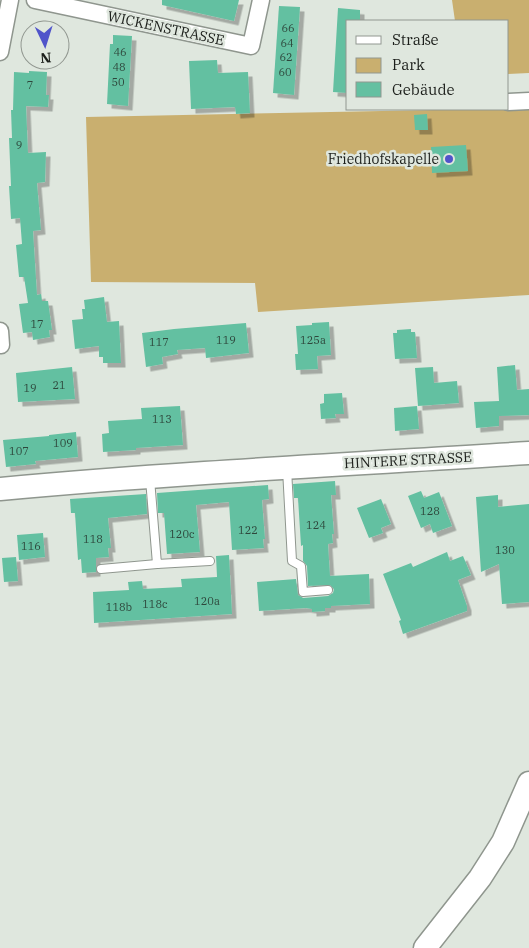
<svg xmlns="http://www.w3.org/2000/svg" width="529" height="948" viewBox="0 0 529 948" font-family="'IBM Plex Serif',serif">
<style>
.green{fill:#c9af6f}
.building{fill:#64c0a1;filter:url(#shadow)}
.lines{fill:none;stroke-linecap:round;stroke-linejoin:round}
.lane-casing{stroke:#8f968e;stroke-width:10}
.street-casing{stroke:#8f968e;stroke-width:19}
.secondary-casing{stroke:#8f968e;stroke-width:25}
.lane{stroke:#fff;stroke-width:8}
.street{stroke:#fff;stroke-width:16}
.secondary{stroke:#fff;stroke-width:22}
.poi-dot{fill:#5054ca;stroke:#dfe7de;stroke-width:2}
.labels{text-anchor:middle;stroke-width:5;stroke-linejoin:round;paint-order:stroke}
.number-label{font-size:11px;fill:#2e473c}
.street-label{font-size:14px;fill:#1c1f1b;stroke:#dfe7de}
.poi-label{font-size:14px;fill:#1c1f1b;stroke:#dfe7de;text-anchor:end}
</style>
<defs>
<filter id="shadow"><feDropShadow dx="4.5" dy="4.5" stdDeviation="0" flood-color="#0004"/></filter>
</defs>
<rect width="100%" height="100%" fill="#dfe7de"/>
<!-- green -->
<g class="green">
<path d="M452,0h77v73l-21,1v-53h-53z"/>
<path d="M529,108v187l-271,17 -3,-29 -164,-1 -5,-165z"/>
</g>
<!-- building -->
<g class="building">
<path d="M162,0h77l-5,21 -72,-16z"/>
<path d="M279,6l21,1 -6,88 -21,-2z"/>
<path d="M338,8l22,2v11h-12v72l-15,-1z"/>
<path d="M113,35l19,1 -4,70 -21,-2 3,-60h3z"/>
<path d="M217,60l1,13 30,-1 2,41 -14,1 -1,-7 -44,2 -2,-48z"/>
<path d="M29,71l18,1 -1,23h3l-1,12 -22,-1 2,47 18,-1 -1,30 -8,1 4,47 -8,1 4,64 4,-1 1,7h6l4,29h-3l1,7 -17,3 -1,-8 -9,1 -4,-29 9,-1 -4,-26h-5l-3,-32 6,-1 -2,-26 -9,1 -2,-33h2l-2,-48h3l-1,-28h2l1,-38 15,1z"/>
<path d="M427,114l1,16h-13l-1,-15z"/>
<path d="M466,145l2,26 -36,2 -1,-26z"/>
<path d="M104,297l3,25 12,-1 2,42h-18v-6h-4v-11l-24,3 -3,-29 11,-1 -1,-10h3l-1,-9z"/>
<path d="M329,322l2,33 -14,1 1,13 -22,1 -1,-16h3l-2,-28 16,-1v-2z"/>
<path d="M246,323l3,30 -43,5 -1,-10 -28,2 1,4 -16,3 1,7 -17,3 -4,-34 32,-4z"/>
<path d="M411,329v3h4l2,26 -22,1 -2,-26h4v-3z"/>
<path d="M515,365l2,25 12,-1v26l-30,1v10l-23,2 -2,-26 25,-1 -2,-34z"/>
<path d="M72,367l3,32 -57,3 -2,-29z"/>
<path d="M433,367l1,16 23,-2 2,22 -41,3 -3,-38z"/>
<path d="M342,393l2,21h-9l1,4 -15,1 -1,-15 4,-1v-9z"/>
<path d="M180,406l3,39 -47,3v2l-33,2 -1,-18 7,-1 -1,-12 34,-2 -1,-11z"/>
<path d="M417,406l2,23 -24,2 -1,-23z"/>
<path d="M76,432l2,25 -43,4 1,3 -30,3 -3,-27 46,-4v-1z"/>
<path d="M335,481l1,14h-5l3,39h-2l1,9 -5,1 2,32 39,-2 1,30 -39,2v2h-6v3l-13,1v-3l-6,-1 -47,3 -2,-29 39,-3 2,16 5,3 25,-2 5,-3 1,-4 -4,-4 -22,1 -1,-20 -4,-5v-16l-2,1 -3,-48h-4l-1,-14z"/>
<path d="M268,485l1,14 -7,1 3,39h-2l1,9 -32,2 -3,-48 -33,3 4,47 -33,2 -3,-41h-6l-1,-20z"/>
<path d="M421,491l3,7 15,-6 13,34 -19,7 -3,-9 -9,4 -13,-32z"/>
<path d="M146,494l1,20 -39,4 3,30h-3l1,9 -13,1v14l-14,1 -1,-14 -3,1 -3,-47h-4l-1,-14z"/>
<path d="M498,495v12l31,-3v98l-27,2 -3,-40 -18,8 -5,-75z"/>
<path d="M381,499l10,25 -10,4 2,5 -14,5 -12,-30z"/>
<path d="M43,533l2,24 -26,3 -2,-25z"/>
<path d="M447,552l3,9 13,-5 8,19 -13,5 9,26v5l-64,23 -4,-13 2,-1 -18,-46 28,-11 2,4z"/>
<path d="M229,555l3,59 -138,9 -1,-31 36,-2 -1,-8 14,-1 1,8 39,-2 -1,-8 36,-2 -1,-21z"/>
<path d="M16,557l2,24 -14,1 -2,-24z"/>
</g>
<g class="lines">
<defs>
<g id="lane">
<path d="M287,469l5,92 9,5 2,26 25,-2"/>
<path d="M150,479l7,85 53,-3"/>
<path d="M101,569l56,-5"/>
</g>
<g id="street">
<path d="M35,0l216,46 10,-46"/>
<path d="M0,52l10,-52"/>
<path d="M508,102l21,-1"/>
<path d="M0,331l1,14h-1"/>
</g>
<g id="secondary">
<path d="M0,489c176,-16 353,-25 529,-36"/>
<path d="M425,948l55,-70 23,-36 26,-59"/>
</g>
</defs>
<!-- lane casing -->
<use href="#lane" class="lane-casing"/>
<!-- street casing -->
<use href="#street" class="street-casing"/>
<!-- secondary casing -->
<use href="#secondary" class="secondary-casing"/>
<!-- lane -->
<use href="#lane" class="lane"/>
<!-- street -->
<use href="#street" class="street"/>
<!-- secondary -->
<use href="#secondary" class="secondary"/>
</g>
<!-- markers -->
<circle class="poi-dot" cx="449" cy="159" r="5"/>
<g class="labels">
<!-- number labels -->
<g class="number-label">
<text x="288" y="32">66</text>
<text x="287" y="47">64</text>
<text x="120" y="56">46</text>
<text x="286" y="61">62</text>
<text x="119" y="71">48</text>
<text x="285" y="76">60</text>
<text x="118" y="86">50</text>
<text x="30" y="89">7</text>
<text x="19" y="149">9</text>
<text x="37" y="328">17</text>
<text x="226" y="344">119</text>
<text x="313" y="344">125a</text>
<text x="159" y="346">117</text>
<text x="59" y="389">21</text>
<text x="30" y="392">19</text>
<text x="162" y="423">113</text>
<text x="63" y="447">109</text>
<text x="19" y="455">107</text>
<text x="430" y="515">128</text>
<text x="316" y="529">124</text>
<text x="248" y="534">122</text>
<text x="182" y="538">120c</text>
<text x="93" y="543">118</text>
<text x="31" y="550">116</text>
<text x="505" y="554">130</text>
<text x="207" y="605">120a</text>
<text x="155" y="608">118c</text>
<text x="119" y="611">118b</text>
</g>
<!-- street labels -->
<g class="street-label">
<text transform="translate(166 28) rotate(12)" y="5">WICKENSTRASSE</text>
<text transform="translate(408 460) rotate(-3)" y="5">HINTERE STRASSE</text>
</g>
<!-- poi labels -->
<g class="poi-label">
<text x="439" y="164">Friedhofskapelle</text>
</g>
</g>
<!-- legend -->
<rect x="346" y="20" width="162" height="90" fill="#dfe7de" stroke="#919790"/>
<rect x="356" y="36" width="25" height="8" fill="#ffffff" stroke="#919790"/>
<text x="392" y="45" font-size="15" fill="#1c1f1b">Straße</text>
<rect x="356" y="58" width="25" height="15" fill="#c9af6f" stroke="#919790"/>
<text x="392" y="70" font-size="15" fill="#1c1f1b">Park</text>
<rect x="356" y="82" width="25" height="15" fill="#64c0a1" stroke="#919790"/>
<text x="392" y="95" font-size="15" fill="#1c1f1b">Gebäude</text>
<!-- north arrow -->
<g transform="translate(45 45) rotate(176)"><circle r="24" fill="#dfe7de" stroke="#919790"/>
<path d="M0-4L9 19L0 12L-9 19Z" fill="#5054ca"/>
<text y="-8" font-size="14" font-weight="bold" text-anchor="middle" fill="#1c1f1b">N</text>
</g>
</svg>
